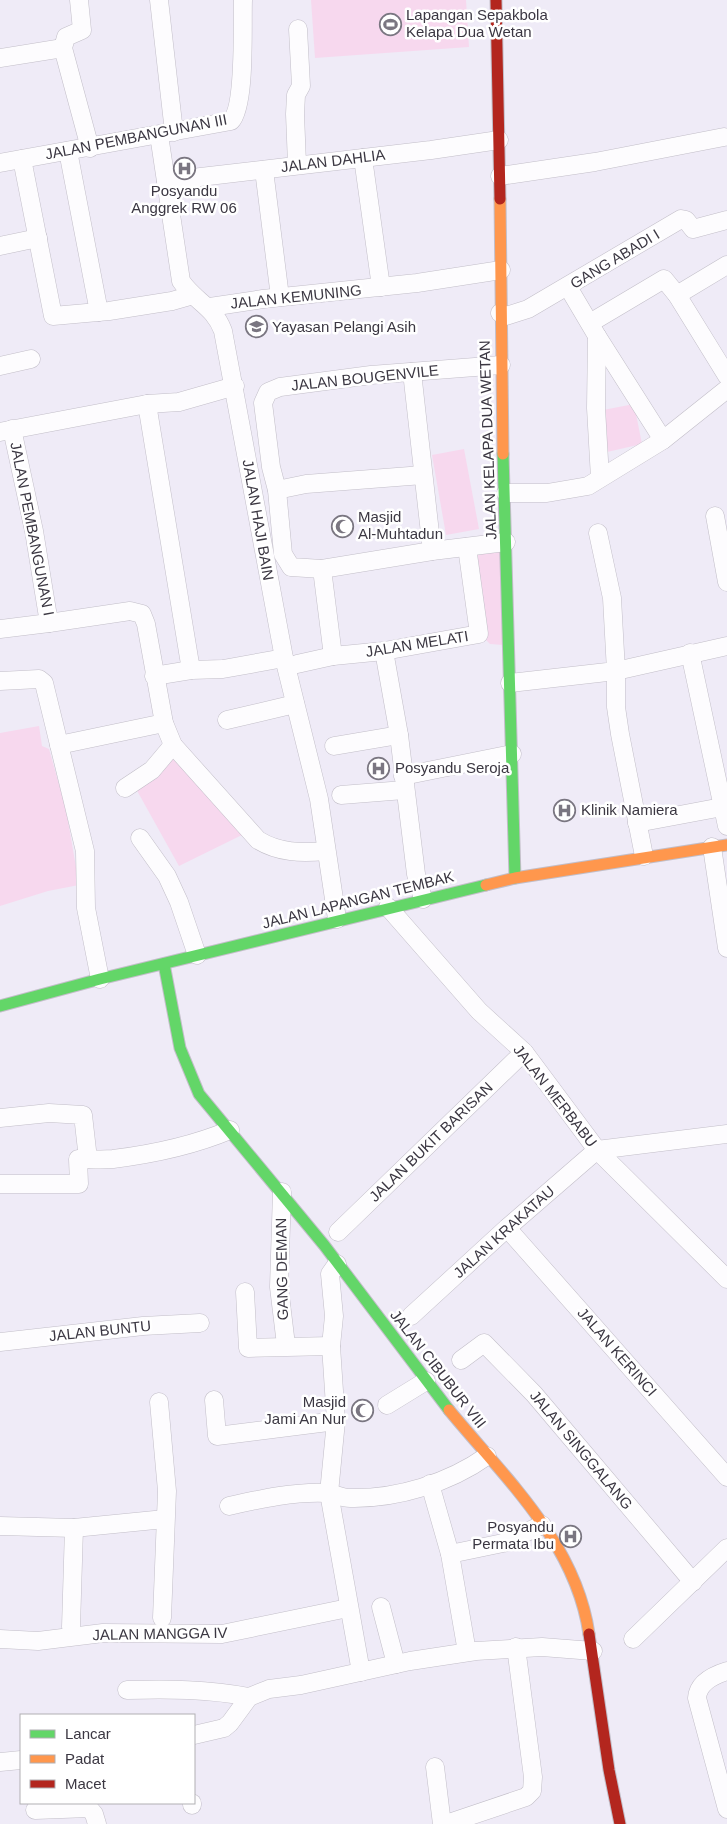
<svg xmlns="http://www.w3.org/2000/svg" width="727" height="1824" viewBox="0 0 727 1824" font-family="Helvetica,sans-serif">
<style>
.green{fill:#f7d8ee}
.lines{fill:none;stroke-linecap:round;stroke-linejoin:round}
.street-casing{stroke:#c2bec8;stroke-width:19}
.fast-casing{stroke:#c2bec8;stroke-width:13}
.slow-casing{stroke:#c2bec8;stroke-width:13}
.jam-casing{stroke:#c2bec8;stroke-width:13}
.street{stroke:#fdfcfe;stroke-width:18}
.fast{stroke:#63d668;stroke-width:11}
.slow{stroke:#ff974d;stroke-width:11}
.jam{stroke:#b3261e;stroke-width:11}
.labels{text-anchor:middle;stroke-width:5;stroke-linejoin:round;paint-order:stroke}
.poi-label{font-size:15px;fill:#3b3742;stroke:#fff;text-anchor:start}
.street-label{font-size:15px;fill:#3b3742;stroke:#fff}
</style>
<rect width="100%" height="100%" fill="#efebf7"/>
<!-- green -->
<g class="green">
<path d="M311,0h155l3,47 -154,11z"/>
<path d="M634,404l8,40 -35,8 -9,-41z"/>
<path d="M464,449l15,80 -33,6 -14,-80z"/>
<path d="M502,546l1,99 -13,-1 -8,-8 -5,-80 8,-9z"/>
<path d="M39,726l3,20 7,3 17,60 13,76 -31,6 -48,15v-173z"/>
<path d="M176,752l70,81 -67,33 -44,-79z"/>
</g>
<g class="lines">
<defs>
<g id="street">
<path d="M79,0l3,30 -16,7 -3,11 27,100"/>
<path d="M159,0l15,132"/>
<path d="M0,58l63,-10"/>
<path d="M159,135l22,146c14,21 33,25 42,50l61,327 35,141 18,120"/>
<path d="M68,151l31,161"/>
<path d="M363,158l18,129"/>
<path d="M22,159l31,157 56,-5 63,-10 21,-6"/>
<path d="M0,163l231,-42c15,-15 11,-98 12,-121"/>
<path d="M297,164l-2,-50 1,-19 5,-9 -3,-57"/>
<path d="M264,170l16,127"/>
<path d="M500,176l95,-14 129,-25"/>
<path d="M166,181l265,-31 68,-10"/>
<path d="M0,246l38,-8"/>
<path d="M568,287l29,49 -1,72 4,70"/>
<path d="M677,295l50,-30"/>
<path d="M210,307l53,-8 154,-16 84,-13"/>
<path d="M500,313l6,3 22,-7 153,-90 5,1 7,9 34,-9"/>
<path d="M590,323l74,-44 13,16 50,81"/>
<path d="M597,336l66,104"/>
<path d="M501,365l-130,10 -91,12 -12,5 -5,11 8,64 6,23 6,64 8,13 31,2 110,-18 74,-9"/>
<path d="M0,366l31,-7"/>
<path d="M412,372l20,179"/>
<path d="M147,404l44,266"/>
<path d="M12,429l22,102 15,92 81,-12 12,3 4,10 18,99 9,22 85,95c21,13 43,13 68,11"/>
<path d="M0,432l147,-28 32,-2 56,-16"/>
<path d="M277,490l29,-6 117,-9"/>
<path d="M506,493h41l41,-7 75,-46 64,-51"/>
<path d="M715,516l12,66"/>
<path d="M322,569l11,87"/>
<path d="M0,629l49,-6"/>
<path d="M384,651l15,84 17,139 7,25"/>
<path d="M690,653l37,173"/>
<path d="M297,664l36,-8 51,-5 95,-17 -12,-87"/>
<path d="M154,676l37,-6 32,-1 61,-11"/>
<path d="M0,681l39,-2 5,4 41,168 1,57 14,71"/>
<path d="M510,683l106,-12 -4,-73 -14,-65"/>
<path d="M227,720l68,-16"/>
<path d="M59,745l105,-22"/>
<path d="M334,746l65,-11"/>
<path d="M403,776l109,-22"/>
<path d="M125,788l27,-18 21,-25"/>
<path d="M341,795l63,-5"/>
<path d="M637,823l90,-17"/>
<path d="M140,838l27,38 12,26 18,53"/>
<path d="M712,847l15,101"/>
<path d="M644,856l-24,-122 -4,-27v-36l111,-25"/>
<path d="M388,907l91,104 45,41 73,98 130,129"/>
<path d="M0,1118l49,-5 34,2 5,44"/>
<path d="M0,1184h79l-1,-25c11,0 23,1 35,0 40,-5 79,-13 117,-29"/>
<path d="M282,1192l-3,95 7,58"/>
<path d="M507,1228l220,249"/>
<path d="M338,1232l186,-180"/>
<path d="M337,1264l-7,10 4,42 -3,30 5,75 -7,72 32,179"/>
<path d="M245,1292l3,56 83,-2"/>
<path d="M411,1316l96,-88 90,-78 130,-16"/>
<path d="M0,1342l143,-16 57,-3"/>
<path d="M461,1360l23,-17 50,51 159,188"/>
<path d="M214,1400l3,36 119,-15"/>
<path d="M159,1402l8,89 -5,127"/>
<path d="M387,1405l39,-24"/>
<path d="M430,1484l20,70 17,98"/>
<path d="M229,1506c31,-7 67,-15 99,-13 7,1 14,5 22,5 47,1 99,-15 137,-42"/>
<path d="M0,1526l74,2 91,-9"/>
<path d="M450,1554l53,-11 39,-18"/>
<path d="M381,1607l15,57"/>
<path d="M71,1627l3,-99"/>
<path d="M0,1639l38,2 65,-8 119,1 126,-26"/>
<path d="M633,1639l94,-91"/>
<path d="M727,1671c-13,4 -29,11 -30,27l30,111"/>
<path d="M127,1690c42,-1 81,-1 122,7"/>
<path d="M194,1735l30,-7 6,-5 19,-26 20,-8 32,-4 109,-24 66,-10 66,-4 51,4"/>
<path d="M0,1762l21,-2"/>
<path d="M435,1767l7,57"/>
<path d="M192,1803v2"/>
<path d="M35,1810l54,-2 5,6 3,10"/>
<path d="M446,1824l80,-27 6,-6 1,-14 -17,-130"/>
</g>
<g id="fast">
<path d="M503,454l12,424"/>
<path d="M164,964l16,84 19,46 125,151 125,165"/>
<path d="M0,1006l100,-27 386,-94"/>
</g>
<g id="slow">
<path d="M500,199l3,255"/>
<path d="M486,885l29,-7 212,-33"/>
<path d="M449,1410c56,68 127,133 140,224"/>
</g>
<g id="jam">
<path d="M496,0l4,199"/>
<path d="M589,1634l20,136 11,54"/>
</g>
</defs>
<!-- street casing -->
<use href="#street" class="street-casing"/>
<!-- fast casing -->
<use href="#fast" class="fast-casing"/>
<!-- slow casing -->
<use href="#slow" class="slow-casing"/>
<!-- jam casing -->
<use href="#jam" class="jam-casing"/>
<!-- street -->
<use href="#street" class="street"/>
<!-- fast -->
<use href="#fast" class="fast"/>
<!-- slow -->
<use href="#slow" class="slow"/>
<!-- jam -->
<use href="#jam" class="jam"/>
</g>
<!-- icons -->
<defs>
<symbol id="stadium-ring" viewBox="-11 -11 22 22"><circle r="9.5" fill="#fff" stroke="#7a7681" stroke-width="1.5"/><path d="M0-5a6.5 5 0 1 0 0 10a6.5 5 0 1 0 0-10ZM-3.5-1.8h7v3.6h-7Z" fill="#7a7681"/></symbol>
<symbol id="hospital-ring" viewBox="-11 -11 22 22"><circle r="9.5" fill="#fff" stroke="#7a7681" stroke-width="1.5"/><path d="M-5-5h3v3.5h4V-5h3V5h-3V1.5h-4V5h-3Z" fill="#7a7681"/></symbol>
<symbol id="school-ring" viewBox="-11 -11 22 22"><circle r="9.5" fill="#fff" stroke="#7a7681" stroke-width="1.5"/><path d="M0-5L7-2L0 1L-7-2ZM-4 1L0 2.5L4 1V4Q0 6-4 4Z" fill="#7a7681"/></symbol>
<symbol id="mosque-ring" viewBox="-11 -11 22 22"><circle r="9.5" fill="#fff" stroke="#7a7681" stroke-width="1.5"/><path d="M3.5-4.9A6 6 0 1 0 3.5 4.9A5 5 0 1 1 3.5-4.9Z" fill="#7a7681"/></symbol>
</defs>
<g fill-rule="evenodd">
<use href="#stadium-ring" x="378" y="12" width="25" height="25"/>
<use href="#hospital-ring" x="172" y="156" width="25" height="25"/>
<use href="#school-ring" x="244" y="314" width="25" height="25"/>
<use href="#mosque-ring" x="330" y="514" width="25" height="25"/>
<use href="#hospital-ring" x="366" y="756" width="25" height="25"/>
<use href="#hospital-ring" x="552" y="798" width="25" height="25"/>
<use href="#mosque-ring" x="350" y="1398" width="25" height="25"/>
<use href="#hospital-ring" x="558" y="1524" width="25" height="25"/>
</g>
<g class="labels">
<!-- poi labels -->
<g class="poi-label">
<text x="406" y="20">Lapangan Sepakbola<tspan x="406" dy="17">Kelapa Dua Wetan</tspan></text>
<text x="184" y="196" text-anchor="middle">Posyandu<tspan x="184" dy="17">Anggrek RW 06</tspan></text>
<text x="272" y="332">Yayasan Pelangi Asih</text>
<text x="358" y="522">Masjid<tspan x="358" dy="17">Al-Muhtadun</tspan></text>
<text x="395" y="773">Posyandu Seroja</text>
<text x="581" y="815">Klinik Namiera</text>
<text x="346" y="1407" text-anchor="end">Masjid<tspan x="346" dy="17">Jami An Nur</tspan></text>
<text x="554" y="1532" text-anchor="end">Posyandu<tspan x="554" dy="17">Permata Ibu</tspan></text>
</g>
<!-- street labels -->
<g class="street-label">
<text transform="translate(136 137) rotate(-11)" y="5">JALAN PEMBANGUNAN III</text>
<text transform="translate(333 161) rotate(-7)" y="5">JALAN DAHLIA</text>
<text transform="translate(615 259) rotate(-31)" y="5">GANG ABADI I</text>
<text transform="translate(296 297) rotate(-6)" y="5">JALAN KEMUNING</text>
<text transform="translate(365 378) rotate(-6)" y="5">JALAN BOUGENVILE</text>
<text transform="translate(488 440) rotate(-92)" y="5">JALAN KELAPA DUA WETAN</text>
<text transform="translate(258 520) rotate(80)" y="5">JALAN HAJI BAIN</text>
<text transform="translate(32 529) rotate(79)" y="5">JALAN PEMBANGUNAN I</text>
<text transform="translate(417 644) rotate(-9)" y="5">JALAN MELATI</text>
<text transform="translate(358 900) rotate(-14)" y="5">JALAN LAPANGAN TEMBAK</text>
<text transform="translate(555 1096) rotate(52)" y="5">JALAN MERBABU</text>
<text transform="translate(431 1142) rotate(-44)" y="5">JALAN BUKIT BARISAN</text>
<text transform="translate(504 1232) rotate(-42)" y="5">JALAN KRAKATAU</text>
<text transform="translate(282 1269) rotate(-91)" y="5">GANG DEMAN</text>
<text transform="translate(100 1331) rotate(-6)" y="5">JALAN BUNTU</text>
<text transform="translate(617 1352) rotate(49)" y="5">JALAN KERINCI</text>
<text transform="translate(438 1369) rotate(52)" y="5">JALAN CIBUBUR VIII</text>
<text transform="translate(581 1450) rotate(50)" y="5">JALAN SINGGALANG</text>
<text transform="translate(160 1634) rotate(-1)" y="5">JALAN MANGGA IV</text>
</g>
</g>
<!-- legend -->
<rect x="20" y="1714" width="175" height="90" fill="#ffffff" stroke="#b1afb3"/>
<rect x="30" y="1730" width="25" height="8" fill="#63d668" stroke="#b1afb3"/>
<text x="65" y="1739" font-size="15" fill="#3b3742">Lancar</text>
<rect x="30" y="1755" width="25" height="8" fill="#ff974d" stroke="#b1afb3"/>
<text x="65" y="1764" font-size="15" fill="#3b3742">Padat</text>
<rect x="30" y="1780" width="25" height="8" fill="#b3261e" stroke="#b1afb3"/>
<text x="65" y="1789" font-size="15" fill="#3b3742">Macet</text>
</svg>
